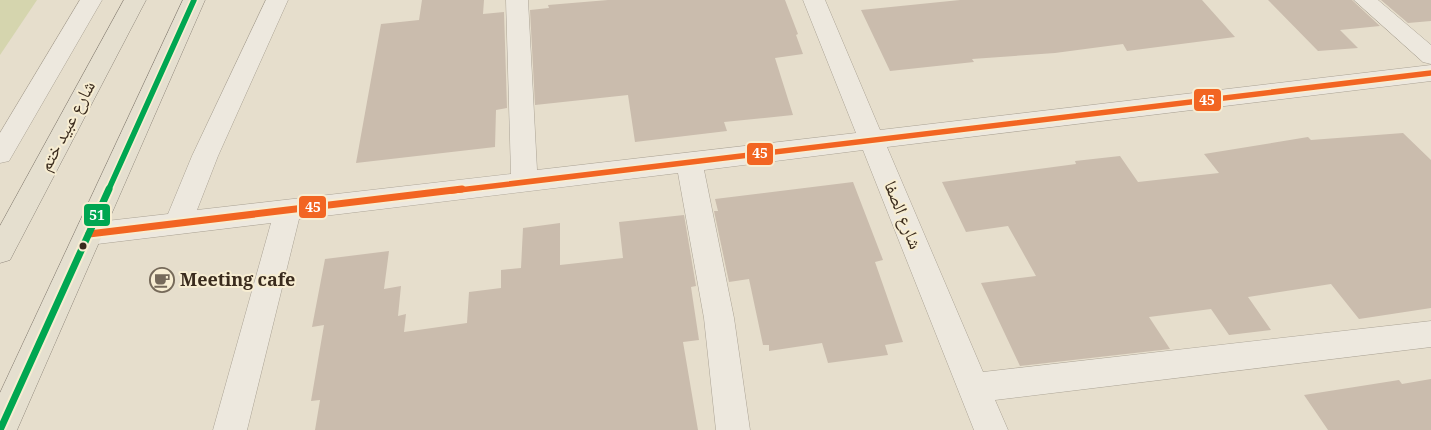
<svg xmlns="http://www.w3.org/2000/svg" width="1431" height="430" viewBox="0 0 1431 430" font-family="Georgia,'Noto Naskh Arabic',serif">
<style>
.green{fill:#d5d5ae}
.building{fill:#cabcad}
.lines{fill:none;stroke-linecap:round;stroke-linejoin:round}
.minor-casing{stroke:#aba395;stroke-width:1}
.major-casing{stroke:#90887c;stroke-width:1}
.minor{fill:#ede8de;fill-rule:evenodd}
.major{fill:#e5dfcf;fill-rule:evenodd}
.bus-1-far1-casing{stroke:#f7edd2;stroke-width:9}
.bus-1-casing{stroke:#f7edd2;stroke-width:11}
.bus-2-far1-casing{stroke:#f7edd2;stroke-width:9}
.bus-2-casing{stroke:#f7edd2;stroke-width:11}
.bus-1-far1{stroke:#f26522;stroke-width:5.5}
.bus-1{stroke:#f26522;stroke-width:7}
.bus-2-far1{stroke:#00a651;stroke-width:5.5}
.bus-2{stroke:#00a651;stroke-width:7}
.bus-dot{fill:#3a2b1d;stroke:#f7edd2;stroke-width:2}
.labels{text-anchor:middle;stroke-width:4;stroke-linejoin:round;paint-order:stroke}
.street-label{font-size:18px;fill:#3a2b1d;stroke:#f7edd2}
.poi-label{font-size:18px;font-weight:bold;fill:#3a2b1d;stroke:#f7edd2;text-anchor:start}
.line-badge{stroke:#f7edd2;stroke-width:2}
.badge-label{font-size:14px;text-anchor:middle;font-weight:bold;fill:#fff}
</style>
<rect width="100%" height="100%" fill="#e6decc"/>
<!-- green -->
<path class="green" d="M0,0h37l-37,55z"/>
<!-- building -->
<g class="building">
<path d="M422,0h62l-1,14 21,-2 3,96 -11,2 -1,37 -139,16 25,-139 38,-4z"/>
<path d="M608,0h177l13,34 -2,1 7,19 -28,4 18,57 -69,7 3,9 -92,11 -7,-47 -93,10 -5,-95 19,-2 -1,-3z"/>
<path d="M960,0h242l33,37 -108,14 -4,-7 -68,9 -83,6 2,3 -84,9 -29,-61z"/>
<path d="M1268,0h84l28,26 -40,4 18,18 -40,3z"/>
<path d="M1381,0h50v21l-23,2z"/>
<path d="M1403,133l28,27v148l-72,11 -28,-35 -83,13 23,33 -42,5 -18,-26 -62,8 21,32 -150,17 -39,-83 55,-7 -28,-50 -42,6 -24,-50 134,-18 -1,-3 45,-5 18,26 81,-9 -15,-19 104,-17 3,3z"/>
<path d="M853,182l30,78 -8,2 28,80 -18,3 3,10 -60,8 -6,-20 -53,8v-6h-6l-14,-66 -20,3 -15,-71h4l-3,-12z"/>
<path d="M684,215l12,71 -5,1 8,53 -16,2 15,88h-383l5,-30 -9,1 13,-76 -12,2 13,-68 64,-8 -5,38 17,-3 -3,30 8,-2 -2,18 63,-9 2,-31 32,-4v-18l20,-2 2,-40 37,-5v42l63,-7 -4,-36z"/>
<path d="M1431,379v51h-103l-24,-35 95,-15 3,4z"/>
</g>
<g class="lines">
<defs>
<g id="minor">
<path d="M80,0h22l-93,161 -9,2v-30z"/>
<path d="M266,0h22l-70,156 -21,54 314,-36 -5,-174h22l9,170 319,-37 -53,-133h22l55,130 551,-65v16l-544,66 96,225 448,-51v26l-436,53 13,30h-34l-111,-280 -159,20 30,148 16,112h-34l-12,-112 -26,-145 -379,46 -52,211h-34l58,-207 -182,22 -10,-3 -4,-8 4,-8 10,-3 79,-9 24,-58z"/>
<path d="M1354,0h24l53,45v19l-8,-2z"/>
</g>
<g id="major">
<path d="M124,0h22l-136,260 -10,3v-37z"/>
<path d="M183,0h22l-188,430h-17v-37z"/>
</g>
</defs>
<!-- minor casing -->
<use href="#minor" class="minor-casing"/>
<!-- major casing -->
<use href="#major" class="major-casing"/>
<!-- minor -->
<use href="#minor" class="minor"/>
<!-- major -->
<use href="#major" class="major"/>
<defs>
<path id="bus-1-far1" d="M451,191l980,-118"/>
<path id="bus-1" d="M89,234l373,-45"/>
<path id="bus-2-far1" d="M108,191l86,-191"/>
<path id="bus-2" d="M0,430l109,-241"/>
</defs>
<!-- bus-1-far1 casing -->
<use href="#bus-1-far1" class="bus-1-far1-casing"/>
<!-- bus-1 casing -->
<use href="#bus-1" class="bus-1-casing"/>
<!-- bus-2-far1 casing -->
<use href="#bus-2-far1" class="bus-2-far1-casing"/>
<!-- bus-2 casing -->
<use href="#bus-2" class="bus-2-casing"/>
<!-- bus-1-far1 -->
<use href="#bus-1-far1" class="bus-1-far1"/>
<!-- bus-1 -->
<use href="#bus-1" class="bus-1"/>
<!-- bus-2-far1 -->
<use href="#bus-2-far1" class="bus-2-far1"/>
<!-- bus-2 -->
<use href="#bus-2" class="bus-2"/>
</g>
<!-- icons -->
<defs>
<symbol id="cafe-ring" viewBox="-11 -11 22 22"><circle r="9.5" fill="#f7edd2" stroke="#766a5a" stroke-width="1.5"/><path d="M-5.5-4.5H6V0H3Q3 3.5 0 3.5H-2.5Q-5.5 3.5-5.5 0ZM3-3.2v2h1.7v-2ZM-6 4.5H4V6H-6Z" fill="#766a5a"/></symbol>
</defs>
<g fill-rule="evenodd">
<use href="#cafe-ring" x="148" y="266" width="28" height="28"/>
</g>
<!-- markers -->
<circle class="bus-dot" cx="83" cy="246" r="4.5"/>
<g class="labels">
<!-- street labels -->
<g class="street-label">
<text transform="translate(67 126) rotate(-62)" y="6">شارع عبيد ختم</text>
<text transform="translate(903 215) rotate(68)" y="6">شارع الصفا</text>
</g>
<!-- poi labels -->
<g class="poi-label">
<text x="180" y="286">Meeting cafe</text>
</g>
</g>
<g class="line-badge">
<rect x="1193" y="88" width="29" height="24" rx="5" fill="#f26522"/>
<rect x="746" y="142" width="28" height="24" rx="5" fill="#f26522"/>
<rect x="298" y="195" width="29" height="24" rx="5" fill="#f26522"/>
<rect x="83" y="203" width="28" height="24" rx="5" fill="#00a651"/>
</g>
<g class="badge-label">
<text x="1207" y="105">45</text>
<text x="760" y="158">45</text>
<text x="313" y="212">45</text>
<text x="97" y="220">51</text>
</g>
</svg>
